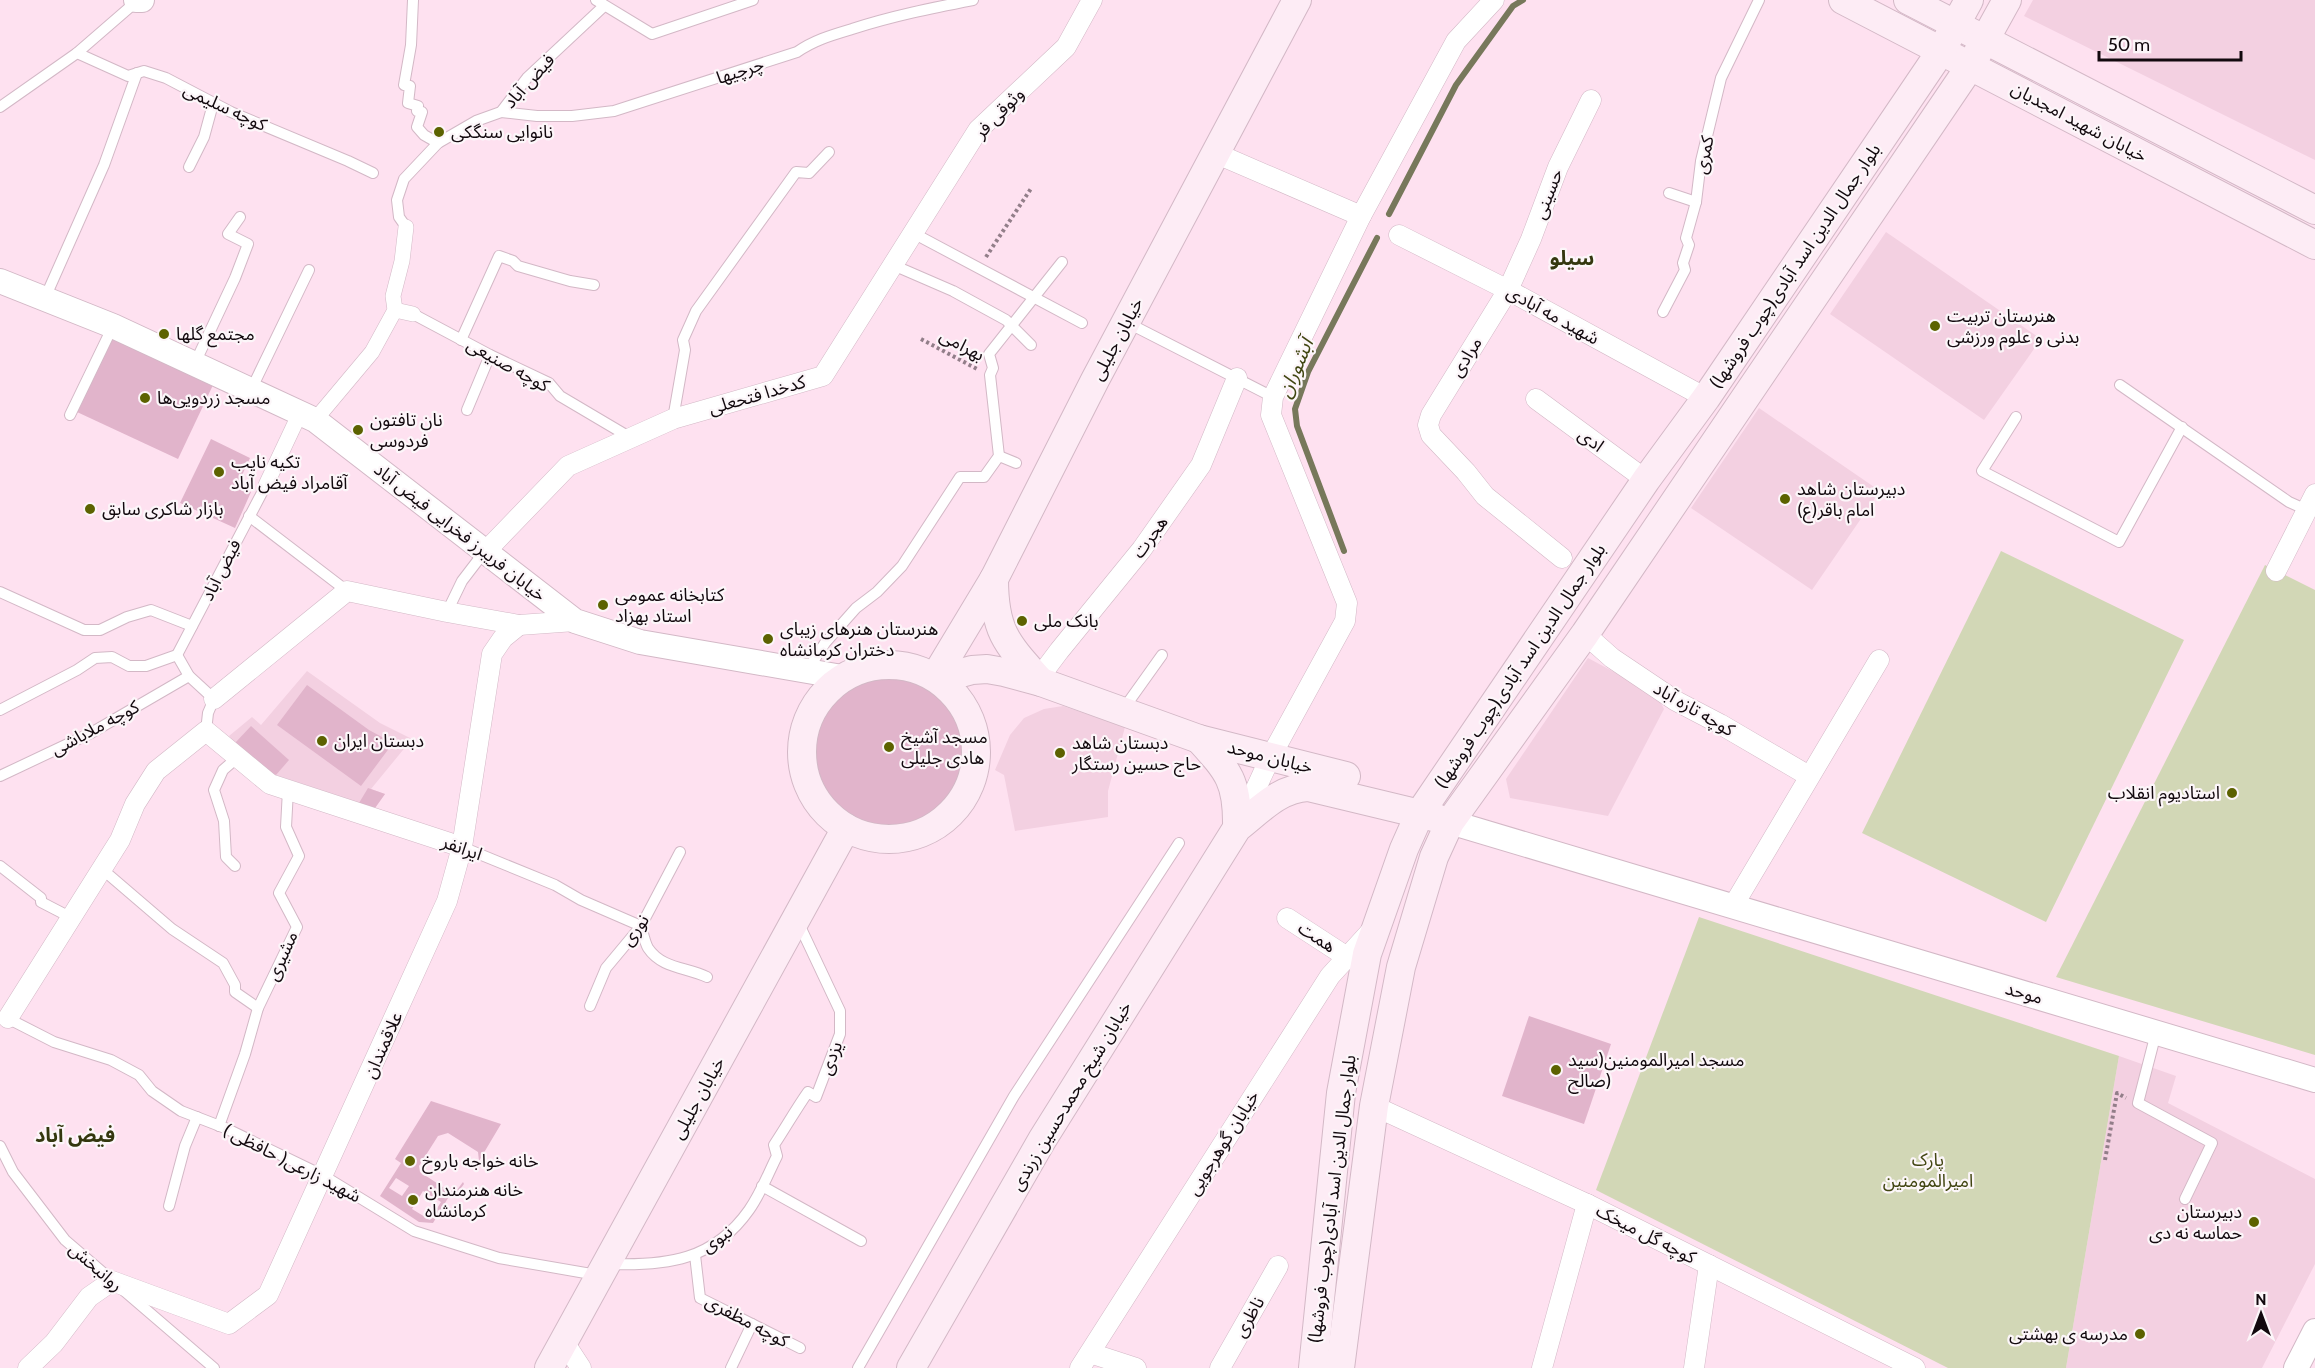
<svg xmlns="http://www.w3.org/2000/svg" width="2315" height="1368" viewBox="0 0 2315 1368" font-family="Cabin,'Noto Sans Arabic',sans-serif">
<style>
.built{fill:#f3d0e1}
.green{fill:#d2d7b6}
.lines{fill:none;stroke-linecap:round;stroke-linejoin:round}
.stream{stroke:#77785b;stroke-width:6}
.building{fill:#e1b4cb;fill-rule:evenodd}
.service-casing{stroke:#d3b8c6;stroke-width:12}
.pedestrian-casing{stroke:#d3b8c6;stroke-width:16}
.minor-casing{stroke:#d3b8c6;stroke-width:21}
.tertiary-casing{stroke:#d3b8c6;stroke-width:26}
.secondary-casing{stroke:#d3b8c6;stroke-width:30}
.path{stroke:#927e89;stroke-width:4;stroke-dasharray:3 3;stroke-linecap:butt}
.service{stroke:#fff;stroke-width:10}
.pedestrian{stroke:#fff;stroke-width:15}
.minor{stroke:#fff;stroke-width:20}
.tertiary{stroke:#fff;stroke-width:24}
.secondary{stroke:#fdecf5;stroke-width:28}
.poi-dot{fill:#5c6200;stroke:#fcf6f9;stroke-width:2}
.labels{text-anchor:middle;stroke-width:4.5;stroke-linejoin:round;paint-order:stroke}
.street-label{font-size:18px;fill:#12090e;stroke:#fcf6f9}
.poi-label{font-size:18px;fill:#12090e;stroke:#fcf6f9;text-anchor:start}
.park-label{font-size:18px;fill:#414511;stroke:#fcf6f9}
.neighbourhood-label{font-size:20px;font-weight:bold;fill:#34370f;stroke:#fcf6f9}
.water-label{font-size:20px;font-style:italic;fill:#404511;stroke:#fcf6f9}
</style>
<rect width="100%" height="100%" fill="#fee1f0"/>
<!-- built -->
<g class="built">
<path d="M2033,0h282v160l-291,-144z"/>
<path d="M1886,232l155,107 -57,81 -154,-106z"/>
<path d="M1759,408l121,83 -68,99 -121,-82z"/>
<path d="M1588,658l69,37 7,14 -56,107 -98,-18 -4,-19z"/>
<path d="M307,671l73,52 32,16 -41,50 14,5 -10,14 -105,-35 -27,-20 -14,-17 23,-19 9,8z"/>
<path d="M1063,706l62,21 -17,64v26l-93,14 -11,-56 -9,-5 15,-35 14,-17 20,-9z"/>
<path d="M2119,1056l57,20 -8,27 147,76v85l-53,104h-196z"/>
</g>
<!-- green -->
<g class="green">
<path d="M2001,551l183,89 -138,282 -184,-89z"/>
<path d="M2265,565l50,25v465l-259,-78z"/>
<path d="M1699,917l420,139 -53,312h-118l-352,-178z"/>
</g>
<g class="lines">
<!-- stream -->
<g class="stream">
<path d="M1389,214l67,-129 57,-79 10,-6"/>
<path d="M1344,551l-47,-125 -2,-17 13,-37 69,-134"/>
</g>
</g>
<!-- building -->
<g class="building">
<path d="M112,338l101,47 -35,74 -101,-47z"/>
<path d="M211,439l39,19 -13,28 14,6 -16,36 -55,-25z"/>
<circle cx="889" cy="752" r="73"/>
<path d="M307,685l62,45 24,13 -32,43 -84,-61z"/>
<path d="M251,726l38,34 -13,15 -6,-2 -35,-30z"/>
<path d="M368,788l17,6 -10,14 -16,-5z"/>
<path d="M1529,1016l82,28 -27,80 -82,-28z"/>
<path d="M431,1101l70,23 -22,37 -1,-9 -30,-19 -10,3 -19,30 1,6 29,19 8,-1 6,-8 1,2 -6,8 -7,1 -18,30 -14,-1 -39,-26 21,-33 -6,-4zM396,1178l13,8 -7,10 -13,-8zM423,1191l18,11 -11,18 -18,-11z"/>
</g>
<g class="lines">
<defs>
<g id="service">
<path d="M413,0l-2,45 -7,40 6,1 -2,17 10,3 -1,5 5,1 -5,15 7,8 14,8"/>
<path d="M596,0l56,34 101,-34"/>
<path d="M77,53l51,23 16,-5 22,7 65,34 117,49 25,12"/>
<path d="M0,107l77,-54 60,-52"/>
<path d="M501,112l36,4h35l42,-5 183,-59c17,-12 35,-17 55,-23 40,-13 80,-21 121,-29"/>
<path d="M189,167l15,-30 9,-33"/>
<path d="M1669,193l27,9"/>
<path d="M406,227l-7,-10 -2,-17 7,-21 34,-36 38,-22 25,-9 26,-34 77,-72"/>
<path d="M913,233l169,90"/>
<path d="M893,265l60,26 53,29 25,25"/>
<path d="M45,298l59,-133 33,-92"/>
<path d="M1663,312l22,-42 -2,-7 6,-18 -3,-7 10,-36 5,-41 20,-83 38,-78"/>
<path d="M413,314l77,41 59,28 11,13 71,42"/>
<path d="M1126,322l147,75"/>
<path d="M461,340l38,-84 14,5 5,5 52,15 24,4"/>
<path d="M195,363l40,-85 13,-34 -20,-10 12,-17"/>
<path d="M2120,385l169,117 18,8"/>
<path d="M251,390l58,-120"/>
<path d="M467,410l23,-55"/>
<path d="M70,415l43,-89"/>
<path d="M2016,417l-34,54 137,71 63,-115"/>
<path d="M673,419l12,-69 -2,-10 13,-29 100,-139 13,1 20,-21"/>
<path d="M999,456l17,7"/>
<path d="M249,516l98,75"/>
<path d="M0,592l84,38h16l27,-13 24,-7 41,16"/>
<path d="M447,612l15,-31 23,-30"/>
<path d="M177,655l89,-170"/>
<path d="M177,655l12,21 25,23 -6,14 -2,18"/>
<path d="M807,671l18,-28 31,-35 21,-16 25,-26 58,-89h24l15,-21 -9,-81 3,-7 -4,-14 73,-92"/>
<path d="M0,710l77,-40 18,-12 17,-1 17,9h17l31,-11"/>
<path d="M1122,711l40,-56"/>
<path d="M0,776l91,-43 98,-57"/>
<path d="M462,847l93,38 26,15 60,26c2,7 4,17 7,22 14,21 39,19 59,29"/>
<path d="M0,866l41,32v4l29,15"/>
<path d="M235,866l-9,-9 -2,-36 -10,-31 9,-20 15,-13"/>
<path d="M102,869l70,60 51,34 12,22v7l23,16"/>
<path d="M590,1006l16,-38 35,-42 39,-74"/>
<path d="M5,1017l49,25 57,18 28,15 13,16 29,20 44,17 99,48 90,55 85,27 98,17"/>
<path d="M2156,1033l-18,70 74,40 -27,56"/>
<path d="M219,1126l26,-72 13,-46 39,-81 -18,-34 20,-37 -13,-29 2,-37"/>
<path d="M0,1146l13,26 52,68 149,128"/>
<path d="M762,1186l99,55"/>
<path d="M169,1206l16,-60 12,-29"/>
<path d="M695,1255l5,43 100,50"/>
<path d="M610,1264c57,2 104,-4 139,-54 12,-17 19,-36 28,-54l-3,-11c12,-18 22,-36 34,-53l8,5 24,-63v-23l-42,-89"/>
<path d="M731,1368l21,-44"/>
<path d="M858,1368l156,-272 165,-253"/>
</g>
<g id="pedestrian">
<path d="M395,310l18,4"/>
<path d="M315,420l57,-68 23,-42 -2,-14 9,-35 4,-34"/>
<path d="M266,485l34,-72"/>
</g>
<g id="minor">
<path d="M1215,153l146,63"/>
<path d="M1399,235l109,55 198,108"/>
<path d="M1536,399l110,81"/>
<path d="M486,551l82,-85 105,-47 150,-43 155,-246 88,-83 26,-47"/>
<path d="M1562,558l-77,-62 -19,-24 -35,-37 -3,-10 3,-10 77,-125 23,-51 27,-72 33,-67"/>
<path d="M2276,571l39,-77"/>
<path d="M1585,634l27,24 64,43 44,23 89,52"/>
<path d="M1041,682l6,-15 12,-16 83,-102 59,-84 36,-87"/>
<path d="M214,699l133,-108 100,21 72,13 56,-4"/>
<path d="M1241,821l29,-63 75,-137 2,-18 -76,-188 2,-18 88,-181 95,-175 38,-41"/>
<path d="M1733,906l146,-246"/>
<path d="M1287,918l60,39"/>
<path d="M8,1018l112,-178 15,-36 21,-33 50,-40 64,53 192,63"/>
<path d="M1374,1106l213,98 328,164"/>
<path d="M564,1342l17,26"/>
<path d="M1090,1353l46,15"/>
<path d="M28,1368l26,-25 35,-46 23,-16 117,43 39,-29 179,-394 15,-54 30,-193 11,-16 16,-13"/>
<path d="M1080,1368l250,-392 40,-44"/>
<path d="M1220,1368l58,-102"/>
<path d="M1542,1368l45,-164"/>
<path d="M1694,1368l15,-103"/>
</g>
<g id="tertiary">
<path d="M136,0h6"/>
<path d="M0,281l113,45 202,94 260,201 65,21 202,35"/>
<path d="M1450,822l865,258"/>
<path d="M2296,1368l19,-37"/>
</g>
<g id="secondary">
<path d="M1843,0l472,245"/>
<path d="M1908,0l407,210"/>
<path d="M994,579c0,53 13,65 47,103"/>
<circle cx="889" cy="752" r="87"/>
<path d="M935,677l59,-98 101,-199 202,-380"/>
<path d="M939,679l33,-9 15,-1 17,3 37,10 158,57 147,37"/>
<path d="M1199,739c30,33 39,43 38,89"/>
<path d="M549,1368l297,-540"/>
<path d="M911,1368l131,-228 195,-312c21,-16 42,-40 71,-41l129,31"/>
<path d="M1313,1368l28,-275 26,-139 37,-105 16,-36 226,-333 60,-82 235,-347 28,-51"/>
<path d="M1340,1368l34,-262 27,-139 33,-110 16,-35 135,-188 386,-569 36,-65"/>
</g>
</defs>
<!-- service casing -->
<use href="#service" class="service-casing"/>
<!-- pedestrian casing -->
<use href="#pedestrian" class="pedestrian-casing"/>
<!-- minor casing -->
<use href="#minor" class="minor-casing"/>
<!-- tertiary casing -->
<use href="#tertiary" class="tertiary-casing"/>
<!-- secondary casing -->
<use href="#secondary" class="secondary-casing"/>
<!-- path -->
<g class="path">
<path d="M986,257l46,-70"/>
<path d="M921,339l58,31"/>
<path d="M2105,1160l12,-67 9,5"/>
</g>
<!-- service -->
<use href="#service" class="service"/>
<!-- pedestrian -->
<use href="#pedestrian" class="pedestrian"/>
<!-- minor -->
<use href="#minor" class="minor"/>
<!-- tertiary -->
<use href="#tertiary" class="tertiary"/>
<!-- secondary -->
<use href="#secondary" class="secondary"/>
</g>
<!-- markers -->
<g class="poi-dot">
<circle cx="439" cy="132" r="6"/>
<circle cx="1935" cy="326" r="6"/>
<circle cx="164" cy="334" r="6"/>
<circle cx="145" cy="398" r="6"/>
<circle cx="358" cy="430" r="6"/>
<circle cx="219" cy="472" r="6"/>
<circle cx="1785" cy="499" r="6"/>
<circle cx="90" cy="509" r="6"/>
<circle cx="603" cy="605" r="6"/>
<circle cx="1022" cy="621" r="6"/>
<circle cx="768" cy="639" r="6"/>
<circle cx="322" cy="741" r="6"/>
<circle cx="889" cy="747" r="6"/>
<circle cx="1060" cy="753" r="6"/>
<circle cx="2232" cy="793" r="6"/>
<circle cx="1556" cy="1070" r="6"/>
<circle cx="410" cy="1161" r="6"/>
<circle cx="413" cy="1200" r="6"/>
<circle cx="2254" cy="1222" r="6"/>
<circle cx="2140" cy="1334" r="6"/>
</g>
<g class="labels">
<!-- street labels -->
<g class="street-label">
<text transform="translate(740 71) rotate(-18)" y="6">چرچیها</text>
<text transform="translate(529 81) rotate(-48)" y="6">فیض آباد</text>
<text transform="translate(225 107) rotate(25)" y="6">کوچه سلیمی</text>
<text transform="translate(999 113) rotate(-46)" y="6">وثوقی فر</text>
<text transform="translate(2079 122) rotate(28)" y="6">خیابان شهید امجدیان</text>
<text transform="translate(1704 155) rotate(-79)" y="6">کمری</text>
<text transform="translate(1548 194) rotate(-69)" y="6">حسینی</text>
<text transform="translate(1795 266) rotate(-56)" y="6">بلوار جمال الدین اسد آبادی(چوب فروشها)</text>
<text transform="translate(1553 315) rotate(29)" y="6">شهید مه آبادی</text>
<text transform="translate(1117 339) rotate(-62)" y="6">خیابان جلیلی</text>
<text transform="translate(962 345) rotate(28)" y="6">بهرامی</text>
<text transform="translate(1466 357) rotate(-58)" y="6">مرادی</text>
<text transform="translate(508 365) rotate(29)" y="6">کوچه صنیعی</text>
<text transform="translate(757 395) rotate(-16)" y="6">کدخدا فتحعلی</text>
<text transform="translate(1591 440) rotate(36)" y="6">ادی</text>
<text transform="translate(460 532) rotate(38)" y="6">خیابان فریبرز فخرایی فیض آباد</text>
<text transform="translate(1150 537) rotate(-54)" y="6">هجرت</text>
<text transform="translate(221 570) rotate(-63)" y="6">فیض آباد</text>
<text transform="translate(1520 666) rotate(-56)" y="6">بلوار جمال الدین اسد آبادی(چوب فروشها)</text>
<text transform="translate(1694 709) rotate(30)" y="6">کوچه تازه آباد</text>
<text transform="translate(95 728) rotate(-28)" y="6">کوچه ملاباشی</text>
<text transform="translate(1270 757) rotate(14)" y="6">خیابان موحد</text>
<text transform="translate(462 848) rotate(20)" y="6">ایرانفر</text>
<text transform="translate(635 930) rotate(-54)" y="6">نوری</text>
<text transform="translate(1317 937) rotate(33)" y="6">همت</text>
<text transform="translate(282 956) rotate(-66)" y="6">مشیری</text>
<text transform="translate(2024 993) rotate(16)" y="6">موحد</text>
<text transform="translate(383 1045) rotate(-66)" y="6">علاقمندان</text>
<text transform="translate(831 1058) rotate(-69)" y="6">یزدی</text>
<text transform="translate(1071 1096) rotate(-59)" y="6">خیابان شیخ محمدحسین زرندی</text>
<text transform="translate(698 1098) rotate(-61)" y="6">خیابان جلیلی</text>
<text transform="translate(1223 1143) rotate(-58)" y="6">خیابان گوهرجویی</text>
<text transform="translate(292 1163) rotate(27)" y="6">شهید زارعی( حافظی )</text>
<text transform="translate(1332 1199) rotate(-83)" y="6">بلوار جمال الدین اسد آبادی(چوب فروشها)</text>
<text transform="translate(1646 1234) rotate(27)" y="6">کوچه گل میخک</text>
<text transform="translate(717 1239) rotate(-36)" y="6">نبوی</text>
<text transform="translate(96 1267) rotate(41)" y="6">روانبخش</text>
<text transform="translate(1249 1317) rotate(-60)" y="6">ناظری</text>
<text transform="translate(747 1321) rotate(28)" y="6">کوچه مظفری</text>
</g>
<!-- poi labels -->
<g class="poi-label">
<text x="451" y="138">نانوایی سنگکی</text>
<text x="1947" y="322">هنرستان تربیت<tspan x="1947" dy="21">بدنی و علوم ورزشی</tspan></text>
<text x="176" y="340">مجتمع گلها</text>
<text x="157" y="404">مسجد زردویی‌ها</text>
<text x="370" y="426">نان تافتون<tspan x="370" dy="21">فردوسی</tspan></text>
<text x="231" y="468">تکیه نایب<tspan x="231" dy="21">آقامراد فیض آباد</tspan></text>
<text x="1797" y="495">دبیرستان شاهد<tspan x="1797" dy="21">امام باقر(ع)</tspan></text>
<text x="102" y="515">بازار شاکری سابق</text>
<text x="615" y="601">کتابخانه عمومی<tspan x="615" dy="21">استاد بهزاد</tspan></text>
<text x="1034" y="627">بانک ملی</text>
<text x="780" y="635">هنرستان هنرهای زیبای<tspan x="780" dy="21">دختران کرمانشاه</tspan></text>
<text x="901" y="743">مسجد آشیخ<tspan x="901" dy="21">هادی جلیلی</tspan></text>
<text x="334" y="747">دبستان ایران</text>
<text x="1072" y="749">دبستان شاهد<tspan x="1072" dy="21">حاج حسین رستگار</tspan></text>
<text x="2220" y="799" text-anchor="end">استادیوم انقلاب</text>
<text x="1568" y="1066">مسجد امیرالمومنین(سید<tspan x="1568" dy="21">صالح)</tspan></text>
<text x="422" y="1167">خانه خواجه باروخ</text>
<text x="425" y="1196">خانه هنرمندان<tspan x="425" dy="21">کرمانشاه</tspan></text>
<text x="2242" y="1218" text-anchor="end">دبیرستان<tspan x="2242" dy="21">حماسه نه دی</tspan></text>
<text x="2128" y="1340" text-anchor="end">مدرسه ی بهشتی</text>
</g>
<!-- park labels -->
<g class="park-label">
<text x="1928" y="1166">پارک<tspan x="1928" dy="21">امیرالمومنین</tspan></text>
</g>
<!-- neighbourhood labels -->
<g class="neighbourhood-label">
<text x="1572" y="265">سیلو</text>
<text x="75" y="1142">فیض آباد</text>
</g>
<!-- water labels -->
<g class="water-label">
<text transform="translate(1295 368) rotate(-67)" y="7">آبشوران</text>
</g>
</g>
<!-- north arrow -->
<g transform="translate(2261 1314)" stroke="#fcf6f9" stroke-width="4.5" paint-order="stroke">
<path d="M0-4.5L10 22L0 15L-10 22Z" fill="#12090e"/>
<text y="-9" font-size="16" font-weight="bold" text-anchor="middle" fill="#12090e">N</text>
</g>
<!-- scale -->
<path d="M2099 51v9h142v-9" fill="none" stroke="#12090e" stroke-width="3"/>
<text x="2108" y="51" font-size="18" fill="#12090e" stroke="#fcf6f9" stroke-width="4.5" paint-order="stroke">50 m</text>
</svg>
